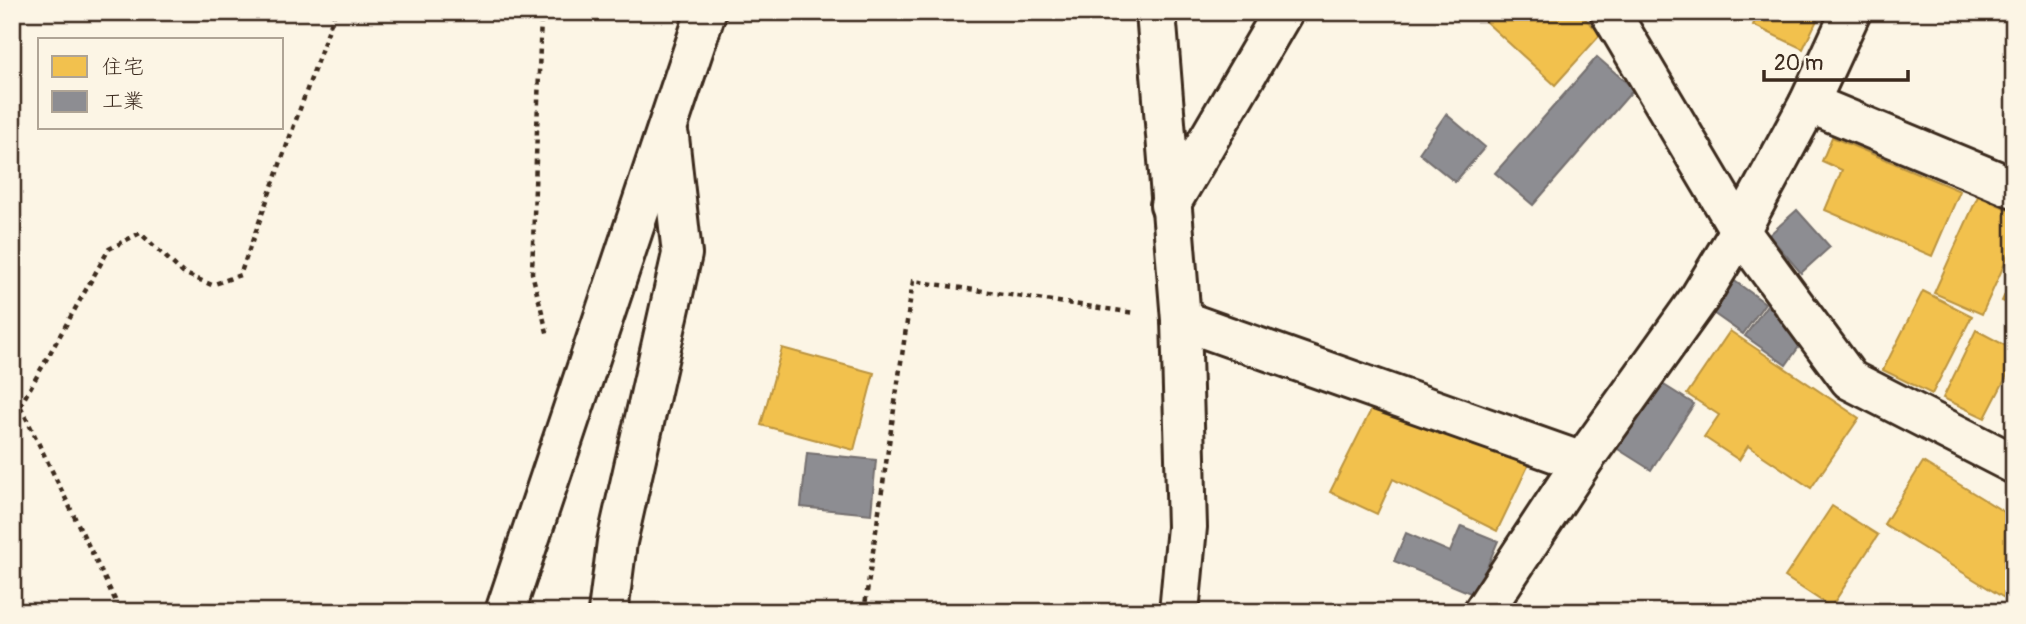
<svg xmlns="http://www.w3.org/2000/svg" width="2026" height="624" viewBox="0 0 2026 624" font-family="Pangolin,'Klee One',sans-serif">
<style>
.homes{fill:#f2c14e;stroke:#bb9440;stroke-width:2}
.industry{fill:#8d8d92;stroke:#746f6f;stroke-width:2}
.lines{fill:none;stroke-linecap:round;stroke-linejoin:round}
.street-casing{stroke:#3b2a1e;stroke-width:44}
.path{stroke:#3b2a1e;stroke-width:4.5;stroke-dasharray:5 5;stroke-linecap:butt}
.street{stroke:#fcf5e5;stroke-width:38}
</style>
<rect width="100%" height="100%" fill="#fcf5e5"/>
<filter id="ink" filterUnits="userSpaceOnUse"><feTurbulence type="fractalNoise" baseFrequency=".0143" numOctaves="2"/><feDisplacementMap in="SourceGraphic" scale="14" xChannelSelector="R" yChannelSelector="G"/><feConvolveMatrix kernelMatrix="1 2 1 2 8 2 1 2 1" color-interpolation-filters="sRGB"/></filter>
<g filter="url(#ink)">
<!-- homes -->
<g class="homes">
<path d="M1475,12h103l23,22 -46,51z"/>
<path d="M1759,12h62l-18,37 -50,-24z"/>
<path d="M1832,137l128,54 -28,65 -107,-46 17,-40 -20,-9z"/>
<path d="M1978,196l36,16v31l-32,71 -48,-21z"/>
<path d="M2014,274v32l-12,-5z"/>
<path d="M1923,291l49,25 -40,78 -49,-24z"/>
<path d="M1976,330l38,20v12l-29,56 -42,-20z"/>
<path d="M1730,331l129,87 -48,70 -63,-42 -9,14 -35,-23 15,-22 -32,-21z"/>
<path d="M782,348l92,25 -20,77 -93,-25z"/>
<path d="M1381,390l148,74 -32,67 -104,-52 -16,35 -47,-22z"/>
<path d="M1923,462l91,56v86l-130,-80z"/>
<path d="M1832,506l46,29 -47,72 -46,-30z"/>
</g>
<!-- industry -->
<g class="industry">
<path d="M1597,57l37,32 -101,116 -38,-32z"/>
<path d="M1446,114l39,33 -30,35 -36,-29z"/>
<path d="M1797,210l33,37 -29,26 -32,-38z"/>
<path d="M1725,274l40,29 -22,31 -40,-28z"/>
<path d="M1767,305l41,29 -22,31 -41,-29z"/>
<path d="M1656,380l38,24 -43,66 -38,-24z"/>
<path d="M807,453l69,7 -5,54 -70,-7z"/>
<path d="M1461,526l37,15 -23,54 -81,-34 12,-28 44,19z"/>
</g>
<g class="lines">
<defs>
<g id="street">
<path d="M1156,12l25,308 6,207 -8,85"/>
<path d="M1610,12l130,219 110,149 164,84"/>
<path d="M1809,103l205,85"/>
<path d="M1170,205l113,-193"/>
<path d="M1181,320l401,142"/>
<path d="M505,612l201,-600"/>
<path d="M608,612l9,-70 65,-288 -13,-117"/>
<path d="M1483,612l99,-150 118,-165 40,-66 69,-128 42,-91"/>
</g>
</defs>
<!-- street casing -->
<use href="#street" class="street-casing"/>
<!-- path -->
<g class="path">
<path d="M536,12l5,4 -9,257 16,63"/>
<path d="M12,389l109,223"/>
<path d="M20,406l89,-157 31,-16 43,40 29,12 28,-10 95,-263"/>
<path d="M864,612l49,-331 222,32"/>
</g>
<!-- street -->
<use href="#street" class="street"/>
</g>
</g>
<!-- margin -->
<rect width="2026" height="624" fill="none" stroke="#fcf5e5" stroke-width="42"/>
<rect x="21" y="21" width="1984" height="582" fill="none" stroke="#3b2a1e" stroke-width="2.5" filter="url(#ink)"/>
<!-- legend -->
<rect x="38" y="38" width="245" height="91" fill="#fcf5e5" stroke="#afa495" stroke-width="2"/>
<rect x="52" y="56" width="35" height="21" fill="#f2c14e" stroke="#afa495" stroke-width="2"/>
<text x="102" y="74" font-size="21" fill="#3b2a1e">住宅</text>
<rect x="52" y="91" width="35" height="21" fill="#8d8d92" stroke="#afa495" stroke-width="2"/>
<text x="102" y="108" font-size="21" fill="#3b2a1e">工業</text>
<!-- scale -->
<path d="M1764 70v10h144v-10" fill="none" stroke="#3b2a1e" stroke-width="3.5"/>
<text x="1774" y="70" font-size="21" fill="#3b2a1e" stroke="#fcf5e5" stroke-width="5" paint-order="stroke">20 m</text>
</svg>
